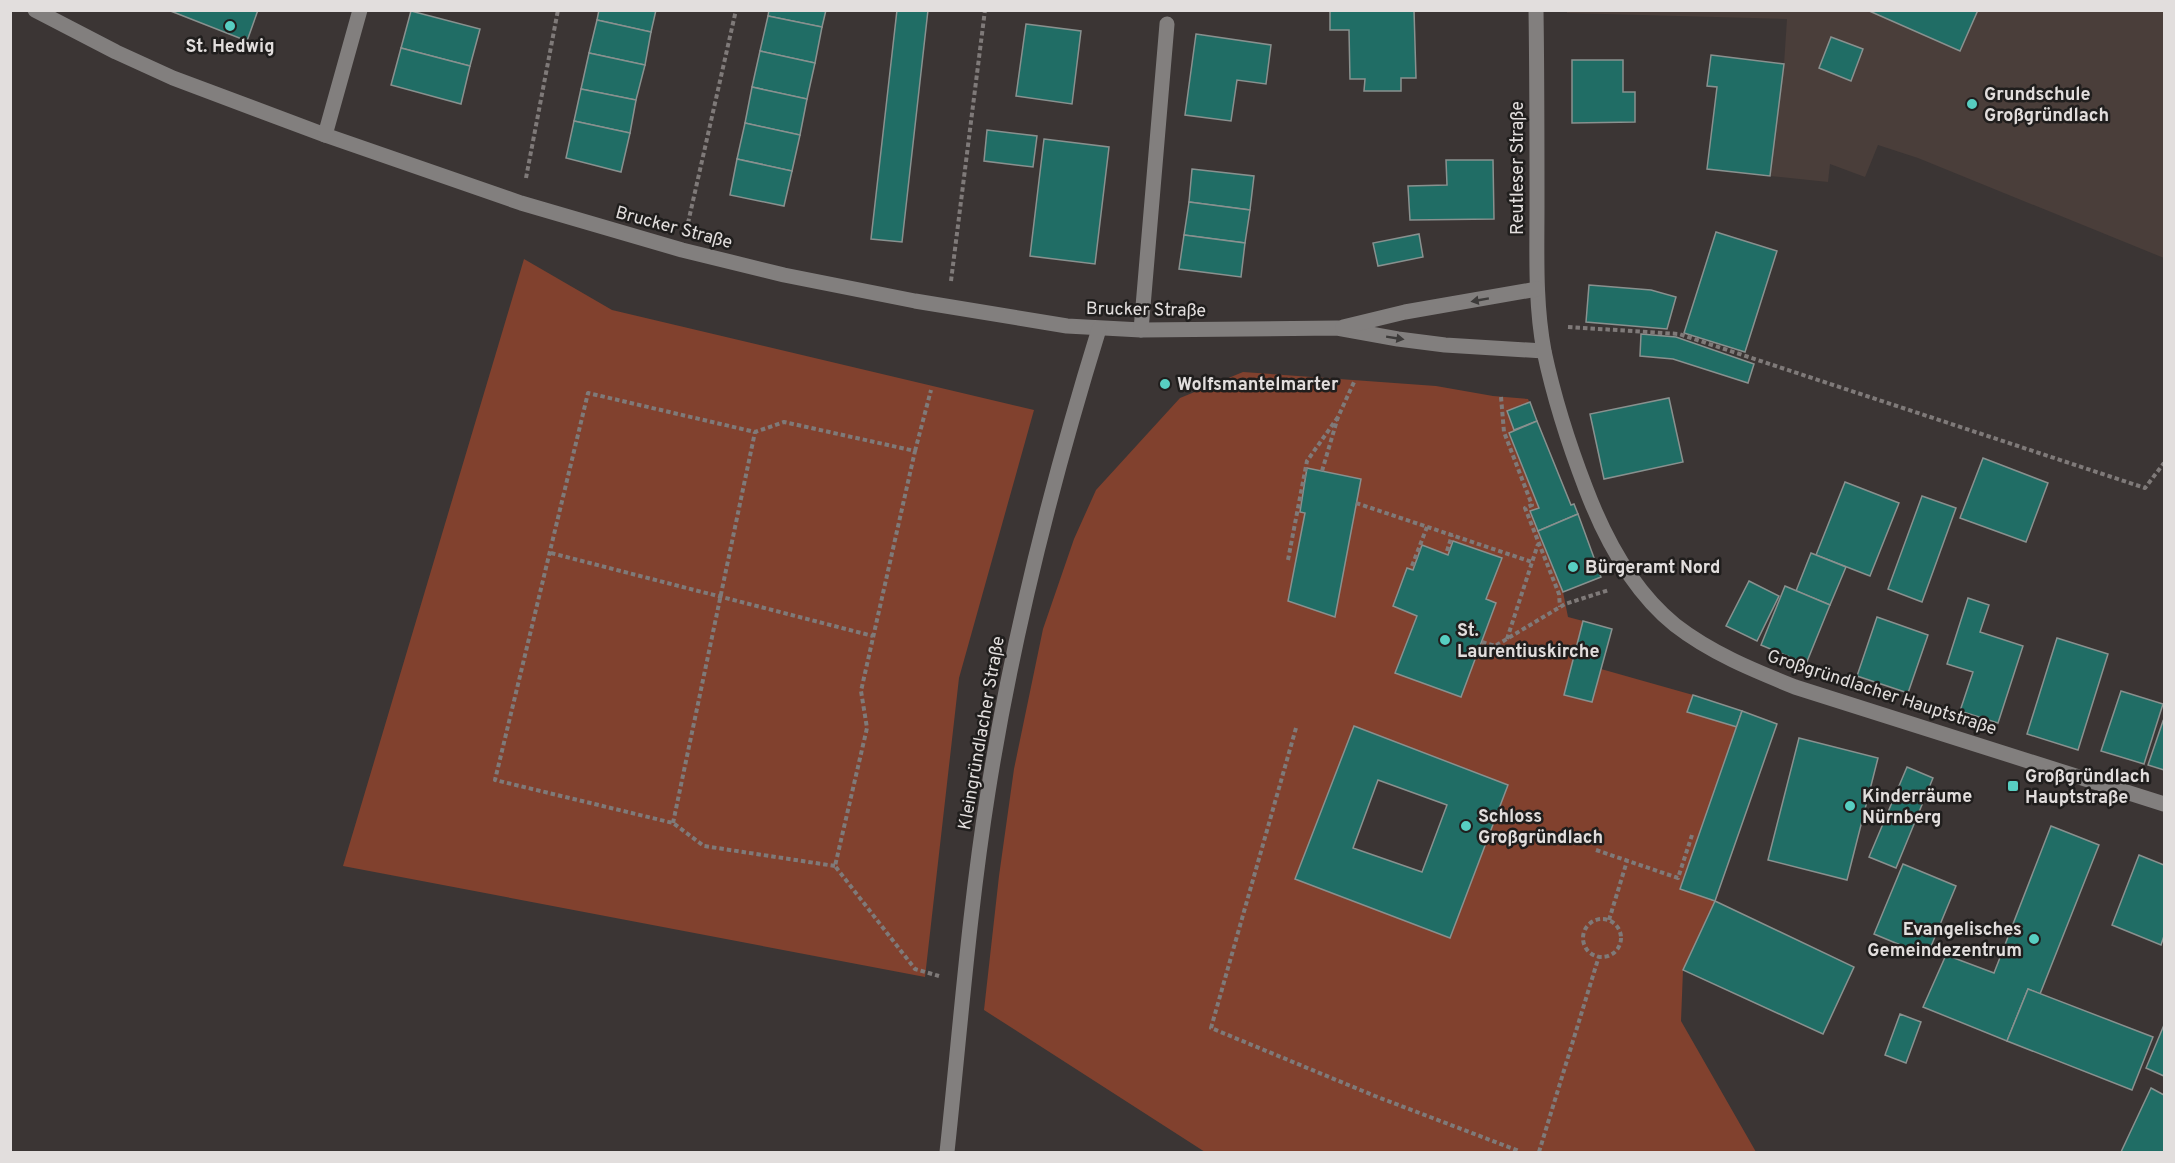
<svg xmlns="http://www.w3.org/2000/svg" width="2175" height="1163" viewBox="0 0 2175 1163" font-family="Overpass,sans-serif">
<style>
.built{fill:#4a3e3a}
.green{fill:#81412e;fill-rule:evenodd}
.building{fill:#206d65;stroke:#89918f;stroke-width:1.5;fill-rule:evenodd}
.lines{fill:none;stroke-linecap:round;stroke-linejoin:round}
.path{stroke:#7f7a79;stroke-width:4;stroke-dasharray:4.5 3;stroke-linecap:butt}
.minor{stroke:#827f7e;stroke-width:15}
.oneway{fill:#3d3b3a}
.poi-dot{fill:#57cec1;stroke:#201e1d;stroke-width:2}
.labels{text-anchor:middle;stroke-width:5;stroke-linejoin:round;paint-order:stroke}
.poi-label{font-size:18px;font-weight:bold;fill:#e2dedd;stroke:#201e1d;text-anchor:start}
.street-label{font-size:18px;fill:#e2dedd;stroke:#201e1d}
</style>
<rect width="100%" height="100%" fill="#3b3534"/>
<!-- built -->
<path class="built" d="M1567,11h597v247l-246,-100 -40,-13 -13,32 -35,-13 -2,18 -58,-6 14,-112 3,-45 -220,-6z"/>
<!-- green -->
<g class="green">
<path d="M524,259l88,51 422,100 -75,268 -34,299 -582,-111z"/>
<path d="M1243,372l193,14 57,10 35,3 9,22 -28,12 30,75 -8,3 32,81 5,25 15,4 -19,74 28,7 9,-33 92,26 -5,17 49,15 -57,162 35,12 -32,69 -2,51 75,131h-551l-221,-142 15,-134 15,-107 29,-140 31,-90 22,-49 84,-92zM1454,541l47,17 -15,41 10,5 -35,93 -66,-24 22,-57 -24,-10 14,-38 6,2 9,-25 26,10zM1354,726l154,59 -58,152 -154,-58z"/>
</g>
<!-- building -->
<g class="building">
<path d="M168,10h90l-11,31z"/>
<path d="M599,10h57l-5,22 -54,-12z"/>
<path d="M769,10h57l-4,17 -54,-11z"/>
<path d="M897,10h31l-26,232 -31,-3z"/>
<path d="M1330,10h84l2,68h-15v13h-37l1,-12h-15l-1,-49h-19z"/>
<path d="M1867,10h111l-18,41z"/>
<path d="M411,11l69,18 -10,37 -69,-18z"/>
<path d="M768,16l54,11 -7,36 -55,-12z"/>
<path d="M597,20l54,12 -6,33 -56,-12z"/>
<path d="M1026,24l55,7 -9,73 -56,-8z"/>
<path d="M1196,34l75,11 -5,39 -29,-4 -6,41 -46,-6z"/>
<path d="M1831,37l32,12 -12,32 -32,-13z"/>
<path d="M401,48l69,18 -9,38 -70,-19z"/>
<path d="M760,51l55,12 -8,36 -55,-12z"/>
<path d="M589,53l56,12 -9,35 -55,-11z"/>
<path d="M1711,55l73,9 -14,112 -63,-7 10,-82 -10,-1z"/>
<path d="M1572,60h51v32h12v30l-63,1z"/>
<path d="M752,87l55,12 -7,36 -55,-12z"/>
<path d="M581,89l55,11 -6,33 -56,-12z"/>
<path d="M574,121l56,12 -9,39 -55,-14z"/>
<path d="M745,123l55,12 -8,36 -55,-12z"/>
<path d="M987,130l50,6 -4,31 -49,-6z"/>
<path d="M1044,139l65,8 -14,117 -65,-8z"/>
<path d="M737,159l55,12 -8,35 -54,-11z"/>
<path d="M1446,160h47l1,59 -84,1 -2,-34 39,-1z"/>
<path d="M1192,169l62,7 -4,34 -61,-8z"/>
<path d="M1189,202l61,8 -5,33 -61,-8z"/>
<path d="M1716,232l61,19 -32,101 -61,-19z"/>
<path d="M1419,234l4,23 -45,9 -5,-23z"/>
<path d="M1184,235l61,8 -4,34 -62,-8z"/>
<path d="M1589,285l62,5 25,7 -9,32 -81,-7z"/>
<path d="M1641,334l35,3 78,27 -6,19 -75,-24 -33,-3z"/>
<path d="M1669,398l14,64 -79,17 -14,-65z"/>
<path d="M1530,402l7,19 -23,9 -7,-19z"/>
<path d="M1537,421l34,84 3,-1 4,10 -40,17 -8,-20 9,-3 -30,-75z"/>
<path d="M1983,458l65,25 -22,59 -66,-24z"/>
<path d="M1307,468l54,11 -26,138 -47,-16 17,-88 -5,-1z"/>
<path d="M1845,482l54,21 -29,73 -54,-21z"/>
<path d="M1922,496l34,12 -34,94 -34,-13z"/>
<path d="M1578,514l23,63 -38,15 -25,-61z"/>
<path d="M1453,541l49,17 -16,41 10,4 -35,94 -66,-24 22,-57 -24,-10 14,-38 6,2 9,-25 26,10z"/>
<path d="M1811,553l35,14 -16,38 -34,-14z"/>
<path d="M1749,581l30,15 -22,45 -31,-15z"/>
<path d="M1785,586l45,19 -24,59 -45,-19z"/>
<path d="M1968,598l21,7 -9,27 43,14 -25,77 -38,-12 13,-39 -26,-8z"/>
<path d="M1877,617l51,18 -20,58 -51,-17z"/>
<path d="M1583,621l29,8 -20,73 -28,-7z"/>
<path d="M2057,638l51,16 -30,96 -51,-16z"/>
<path d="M2121,691l42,13 -19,60 -43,-13z"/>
<path d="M1693,695l49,16 -5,16 -50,-15z"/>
<path d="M1742,711l35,13 -62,177 -35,-12z"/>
<path d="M2163,721l1,1v48l-16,-5z"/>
<path d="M1354,726l154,59 -58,153 -155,-59zM1378,780l69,25 -25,67 -69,-24z"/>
<path d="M1799,738l79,20 -31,122 -79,-20z"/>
<path d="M1907,767l26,11 -37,90 -27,-11z"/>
<path d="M2051,826l48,19 -59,149 -12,-5 -21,52 -84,-34 23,-52 48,18z"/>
<path d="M2139,855l25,10v71l-3,9 -49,-20z"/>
<path d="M1903,864l53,22 -29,70 -53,-22z"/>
<path d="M1715,901l139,66 -31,67 -140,-64z"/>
<path d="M2028,989l125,48 -21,53 -125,-49z"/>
<path d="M1900,1014l21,8 -15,41 -21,-8z"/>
<path d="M2164,1025v51l-18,-8z"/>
<path d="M2151,1088l13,7v57h-43z"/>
</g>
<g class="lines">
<!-- path -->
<g class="path">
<path d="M526,178l32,-168"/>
<path d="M688,223l48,-213"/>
<path d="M951,281l34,-271"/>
<path d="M1568,327l111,7 466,154 19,-25"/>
<path d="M1501,397l3,35 28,73 -7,3 34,86 1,13"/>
<path d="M915,451l16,-61"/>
<path d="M1322,471l16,-54 17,-37"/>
<path d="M1356,503l176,59"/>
<path d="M1447,551l5,-16"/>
<path d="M551,553l322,83"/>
<path d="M1288,560l19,-99 31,-44"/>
<path d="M1412,566l15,-39"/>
<path d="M1507,639l31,-95"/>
<path d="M1482,642l13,4 70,-42 44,-14"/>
<path d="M1296,728l-85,300 164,68 144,55 -1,1"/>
<path d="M673,823l82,-391"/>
<path d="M1596,850l82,28 14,-43"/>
<path d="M835,866l-131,-20 -31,-23 -178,-43 93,-387 167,39 29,-10 131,29 -54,240 6,37 -32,138 80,103 24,7"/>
<circle cx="1602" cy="938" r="19"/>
<path d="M1609,920l18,-59"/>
<path d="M1539,1152l60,-196"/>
</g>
<!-- minor -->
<g class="minor">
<path d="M35,10l81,42 57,26 152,57 196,68 161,47 102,25 131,26 152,25 74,4 196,-2 61,11 47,6 99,6"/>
<path d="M1536,10c1,66 1,131 1,196 0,48 -2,97 7,145 10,47 25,94 42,138 19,50 47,102 89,136 36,28 78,45 120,62l369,117"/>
<path d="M325,135l35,-125"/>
<path d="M1343,327l62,-15 132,-23"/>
<path d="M1141,330l26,-306"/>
<path d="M947,1152c13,-120 22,-241 41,-360 25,-158 64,-311 111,-463"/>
</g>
</g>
<!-- one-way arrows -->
<defs><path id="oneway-solid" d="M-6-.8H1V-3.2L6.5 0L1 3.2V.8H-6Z" transform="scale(1.5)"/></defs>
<g class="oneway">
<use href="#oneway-solid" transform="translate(1480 300) rotate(170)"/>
<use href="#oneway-solid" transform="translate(1395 338) rotate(9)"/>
</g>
<!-- markers -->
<g class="poi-dot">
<circle cx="230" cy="26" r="6"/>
<circle cx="1972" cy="104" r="6"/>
<circle cx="1165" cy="384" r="6"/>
<circle cx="1573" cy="567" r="6"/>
<circle cx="1445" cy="640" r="6"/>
<rect x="2007" y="780" width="12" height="12" rx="3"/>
<circle cx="1850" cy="806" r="6"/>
<circle cx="1466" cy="826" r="6"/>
<circle cx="2034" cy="939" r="6"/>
</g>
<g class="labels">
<!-- poi labels -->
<g class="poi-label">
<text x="230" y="52" text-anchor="middle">St. Hedwig</text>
<text x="1984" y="100">Grundschule<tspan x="1984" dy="21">Großgründlach</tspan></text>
<text x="1177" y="390">Wolfsmantelmarter</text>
<text x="1585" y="573">Bürgeramt Nord</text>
<text x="1457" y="636">St.<tspan x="1457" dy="21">Laurentiuskirche</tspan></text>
<text x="2025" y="782">Großgründlach<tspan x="2025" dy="21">Hauptstraße</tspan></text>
<text x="1862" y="802">Kinderräume<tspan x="1862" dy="21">Nürnberg</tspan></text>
<text x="1478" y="822">Schloss<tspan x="1478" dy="21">Großgründlach</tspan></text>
<text x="2022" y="935" text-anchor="end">Evangelisches<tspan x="2022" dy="21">Gemeindezentrum</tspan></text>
</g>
<!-- street labels -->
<g class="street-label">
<text transform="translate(1517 168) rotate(-90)" y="6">Reutleser Straße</text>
<text transform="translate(674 227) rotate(15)" y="6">Brucker Straße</text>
<text transform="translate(1146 309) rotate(1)" y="6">Brucker Straße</text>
<text transform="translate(1882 692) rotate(18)" y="6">Großgründlacher Hauptstraße</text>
<text transform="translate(981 733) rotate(-80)" y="6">Kleingründlacher Straße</text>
</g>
</g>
<!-- border -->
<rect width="2175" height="1163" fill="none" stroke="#e2dedd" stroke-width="24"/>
</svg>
